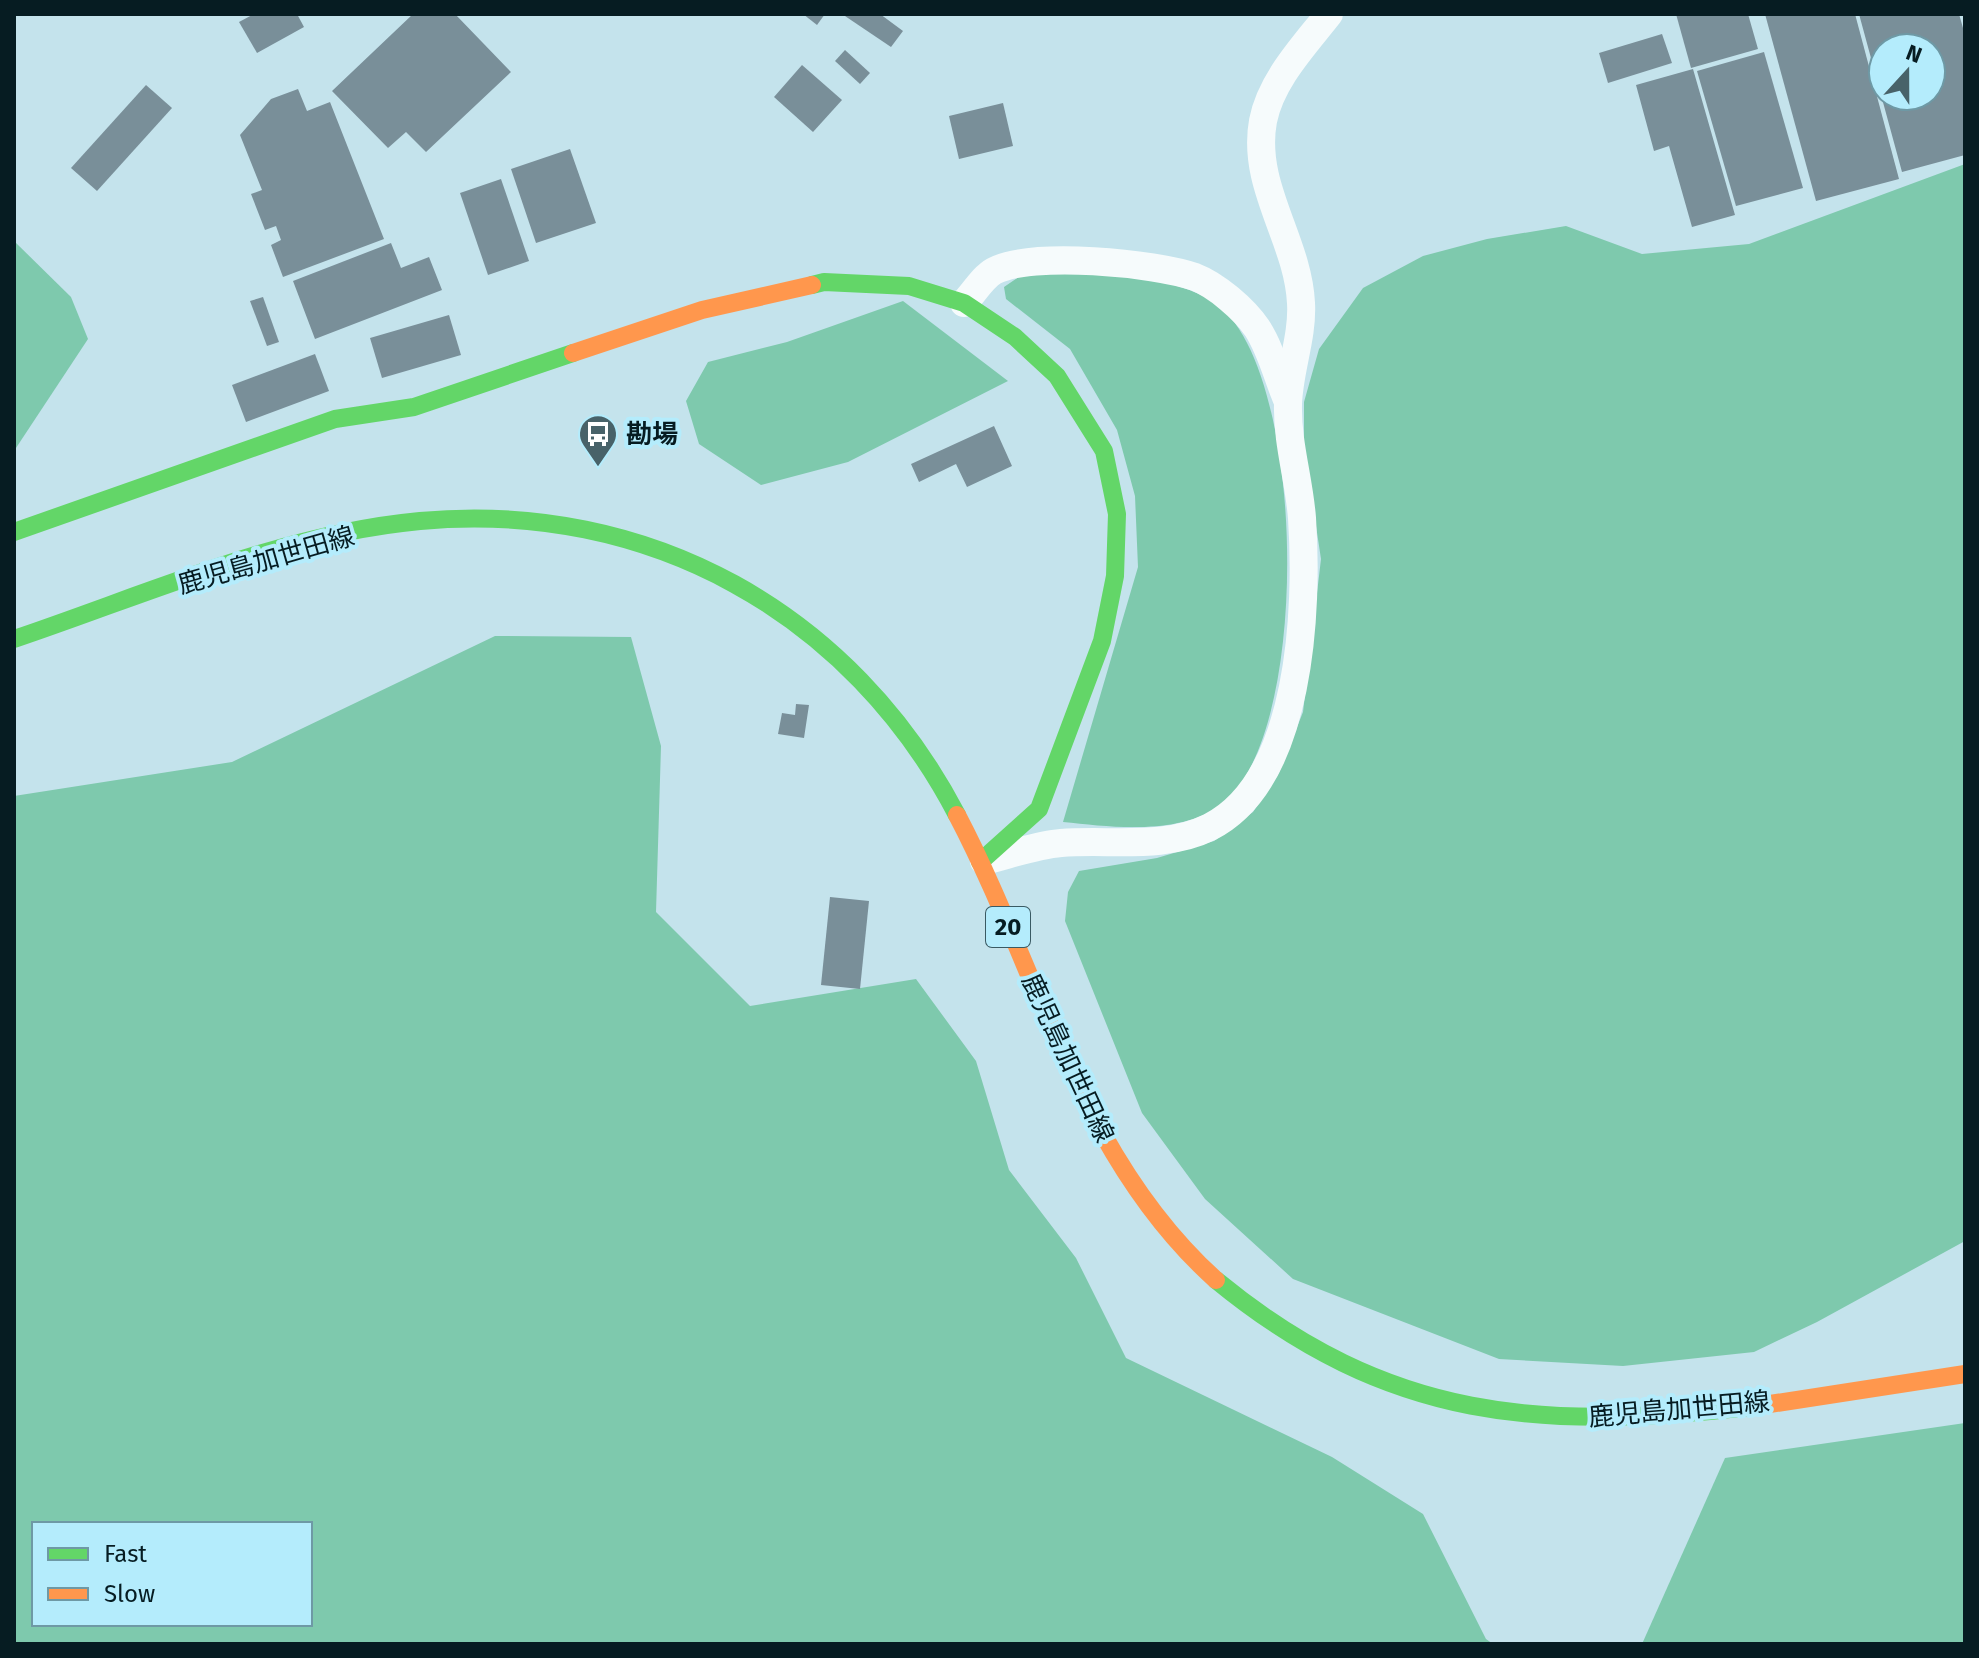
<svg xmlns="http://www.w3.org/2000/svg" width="1979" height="1658" viewBox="0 0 1979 1658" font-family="'Fira Sans','Noto Sans JP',sans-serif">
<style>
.forest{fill:#7ec9ad;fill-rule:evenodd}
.building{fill:#798f99;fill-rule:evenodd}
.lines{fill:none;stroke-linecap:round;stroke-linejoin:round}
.street{stroke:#f6fbfc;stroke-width:28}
.fast{stroke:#63d668;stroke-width:18}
.slow{stroke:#ff974d;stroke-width:18}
.labels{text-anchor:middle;stroke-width:8;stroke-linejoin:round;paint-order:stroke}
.shield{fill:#b4ecfc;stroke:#3a5a63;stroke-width:2}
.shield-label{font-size:24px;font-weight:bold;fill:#061c22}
.poi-label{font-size:26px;font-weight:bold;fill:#061c22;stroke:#b4ecfc;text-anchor:start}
.street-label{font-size:26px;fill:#061c22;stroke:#b4ecfc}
</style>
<rect width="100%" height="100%" fill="#c4e3ec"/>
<!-- forest -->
<g class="forest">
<path d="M1965,164v1077l-148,81 -63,30 -131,14 -124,-7 -206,-80 -88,-80 -63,-86 -77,-192 3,-29 11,-21 78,-13 57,-17 39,-29 26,-39 24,-61 18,-153 -17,-113v-44l15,-53 44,-61 60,-32 64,-17 79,-13 76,28 107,-10z"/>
<path d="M14,241l57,56 17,42 -74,112z"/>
<path d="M1082,272c43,4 90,6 129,28 97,57 104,445 6,508 -43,27 -106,19 -154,14l75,-255 -3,-71 -18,-66 -47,-81 -64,-50 -2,-12 16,-11z"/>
<path d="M903,301l105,80 -160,81 -87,23 -62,-41 -13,-43 22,-39 79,-20z"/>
<path d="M495,636l136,1 30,109 -5,166 94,94 166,-27 60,82 33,109 67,88 50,100 206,99 91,57 63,125 7,5h-1479v-848l218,-34zM34,1524h276v100h-276z"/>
<path d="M1965,1423v221h-323l83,-186z"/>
</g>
<!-- building -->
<g class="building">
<path d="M254,14h43l7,13 -47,26 -18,-31z"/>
<path d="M413,14h42l56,58 -85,80 -20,-20 -18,16 -56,-57z"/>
<path d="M803,14h22l-8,11z"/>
<path d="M842,14h38l23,17 -12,16z"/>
<path d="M1676,14h72l10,35 -67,19z"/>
<path d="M1765,14h90l44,165 -83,22z"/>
<path d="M1859,14h100l6,21v120l-63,17zM1883,48h48v48h-48z"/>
<path d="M1662,34l10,29 -64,20 -9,-30z"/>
<path d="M845,50l25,23 -10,11 -25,-23z"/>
<path d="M1764,52l39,136 -67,18 -39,-135z"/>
<path d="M802,65l40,35 -29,32 -39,-35z"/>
<path d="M1693,69l42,146 -43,12 -23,-81 -15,5 -18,-66z"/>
<path d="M146,85l26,23 -75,83 -26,-23z"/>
<path d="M298,89l9,22 23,-9 54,137 -101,38 -12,-32 10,-5 -5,-14 -11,4 -14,-36 11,-4 -22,-55 31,-36z"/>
<path d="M1003,103l10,43 -54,13 -10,-43z"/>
<path d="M570,149l26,74 -60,20 -25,-74z"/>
<path d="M501,179l28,82 -41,14 -28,-82z"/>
<path d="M391,243l10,25 28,-11 13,33 -127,49 -22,-58z"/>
<path d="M263,297l16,45 -12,4 -17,-45z"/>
<path d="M449,315l12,40 -79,23 -12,-40z"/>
<path d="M315,354l14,37 -83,31 -14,-37z"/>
<path d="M994,426l18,40 -45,21 -11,-23 -37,18 -8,-18z"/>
<path d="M796,704l13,1 -5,33 -26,-4 4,-21 13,2z"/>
<path d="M830,897l39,4 -9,88 -39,-4z"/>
</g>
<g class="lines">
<!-- street -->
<g class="street">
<path d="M964,303c9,-9 19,-26 30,-32 38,-20 161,-8 201,6 21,8 49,32 62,51 14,21 21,51 31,74"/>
<path d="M984,861c25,-6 52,-16 77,-18 49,-4 103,7 149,-16 92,-47 98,-220 92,-309 -3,-39 -15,-75 -14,-114 1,-34 15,-67 13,-101 -3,-63 -50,-117 -38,-182 8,-41 41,-75 66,-107"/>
</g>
<!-- fast -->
<g class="fast">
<path d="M812,285l12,-3 85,4 55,17 51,34 42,39 47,75 13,63 -2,62 -13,65 -63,168 -59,53"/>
<path d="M14,532l321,-113 79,-12 159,-54"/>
<path d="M14,639c131,-44 266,-105 406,-118 228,-21 431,91 537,294"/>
<path d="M1216,1280c173,142 327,151 541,126"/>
</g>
<!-- slow -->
<g class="slow">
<path d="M573,353l129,-43 110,-25"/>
<path d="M957,815c83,158 121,341 259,465"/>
<path d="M1757,1406l208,-32"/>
</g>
</g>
<!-- icons -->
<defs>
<symbol id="bus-pin" viewBox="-11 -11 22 30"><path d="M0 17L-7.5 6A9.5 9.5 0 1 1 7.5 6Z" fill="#486269" stroke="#b4ecfc"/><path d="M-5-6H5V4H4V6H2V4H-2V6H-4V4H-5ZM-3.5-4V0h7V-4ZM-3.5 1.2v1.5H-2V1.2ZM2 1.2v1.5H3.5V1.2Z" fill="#fff"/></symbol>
</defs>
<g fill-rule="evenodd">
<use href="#bus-pin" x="576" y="412" width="44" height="60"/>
</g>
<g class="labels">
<!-- shield labels -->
<rect class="shield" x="986" y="907" width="44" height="40" rx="6"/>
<g class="shield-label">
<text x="1008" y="935">20</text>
</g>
<!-- poi labels -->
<g class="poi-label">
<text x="626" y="443">勘場</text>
</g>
<!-- street labels -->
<g class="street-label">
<text transform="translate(266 560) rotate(-16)" y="9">鹿児島加世田線</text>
<text transform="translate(1068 1058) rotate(65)" y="9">鹿児島加世田線</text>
<text transform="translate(1679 1409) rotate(-5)" y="9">鹿児島加世田線</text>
</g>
</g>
<!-- border -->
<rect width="1979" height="1658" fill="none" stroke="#061c22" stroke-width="32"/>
<!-- legend -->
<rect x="32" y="1522" width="280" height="104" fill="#b4ecfc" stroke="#6e99a5" stroke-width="2"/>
<rect x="48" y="1548" width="40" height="12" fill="#63d668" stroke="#6e99a5" stroke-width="2"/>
<text x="104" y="1562" font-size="24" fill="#061c22">Fast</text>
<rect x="48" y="1588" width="40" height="12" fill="#ff974d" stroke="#6e99a5" stroke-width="2"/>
<text x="104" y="1602" font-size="24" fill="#061c22">Slow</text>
<!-- north arrow -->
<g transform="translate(1907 72) rotate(21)"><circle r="38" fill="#b4ecfc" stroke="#6e99a5" stroke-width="2"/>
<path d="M0-6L14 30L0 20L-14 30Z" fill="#486269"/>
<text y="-12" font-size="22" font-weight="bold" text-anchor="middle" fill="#061c22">N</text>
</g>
</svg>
